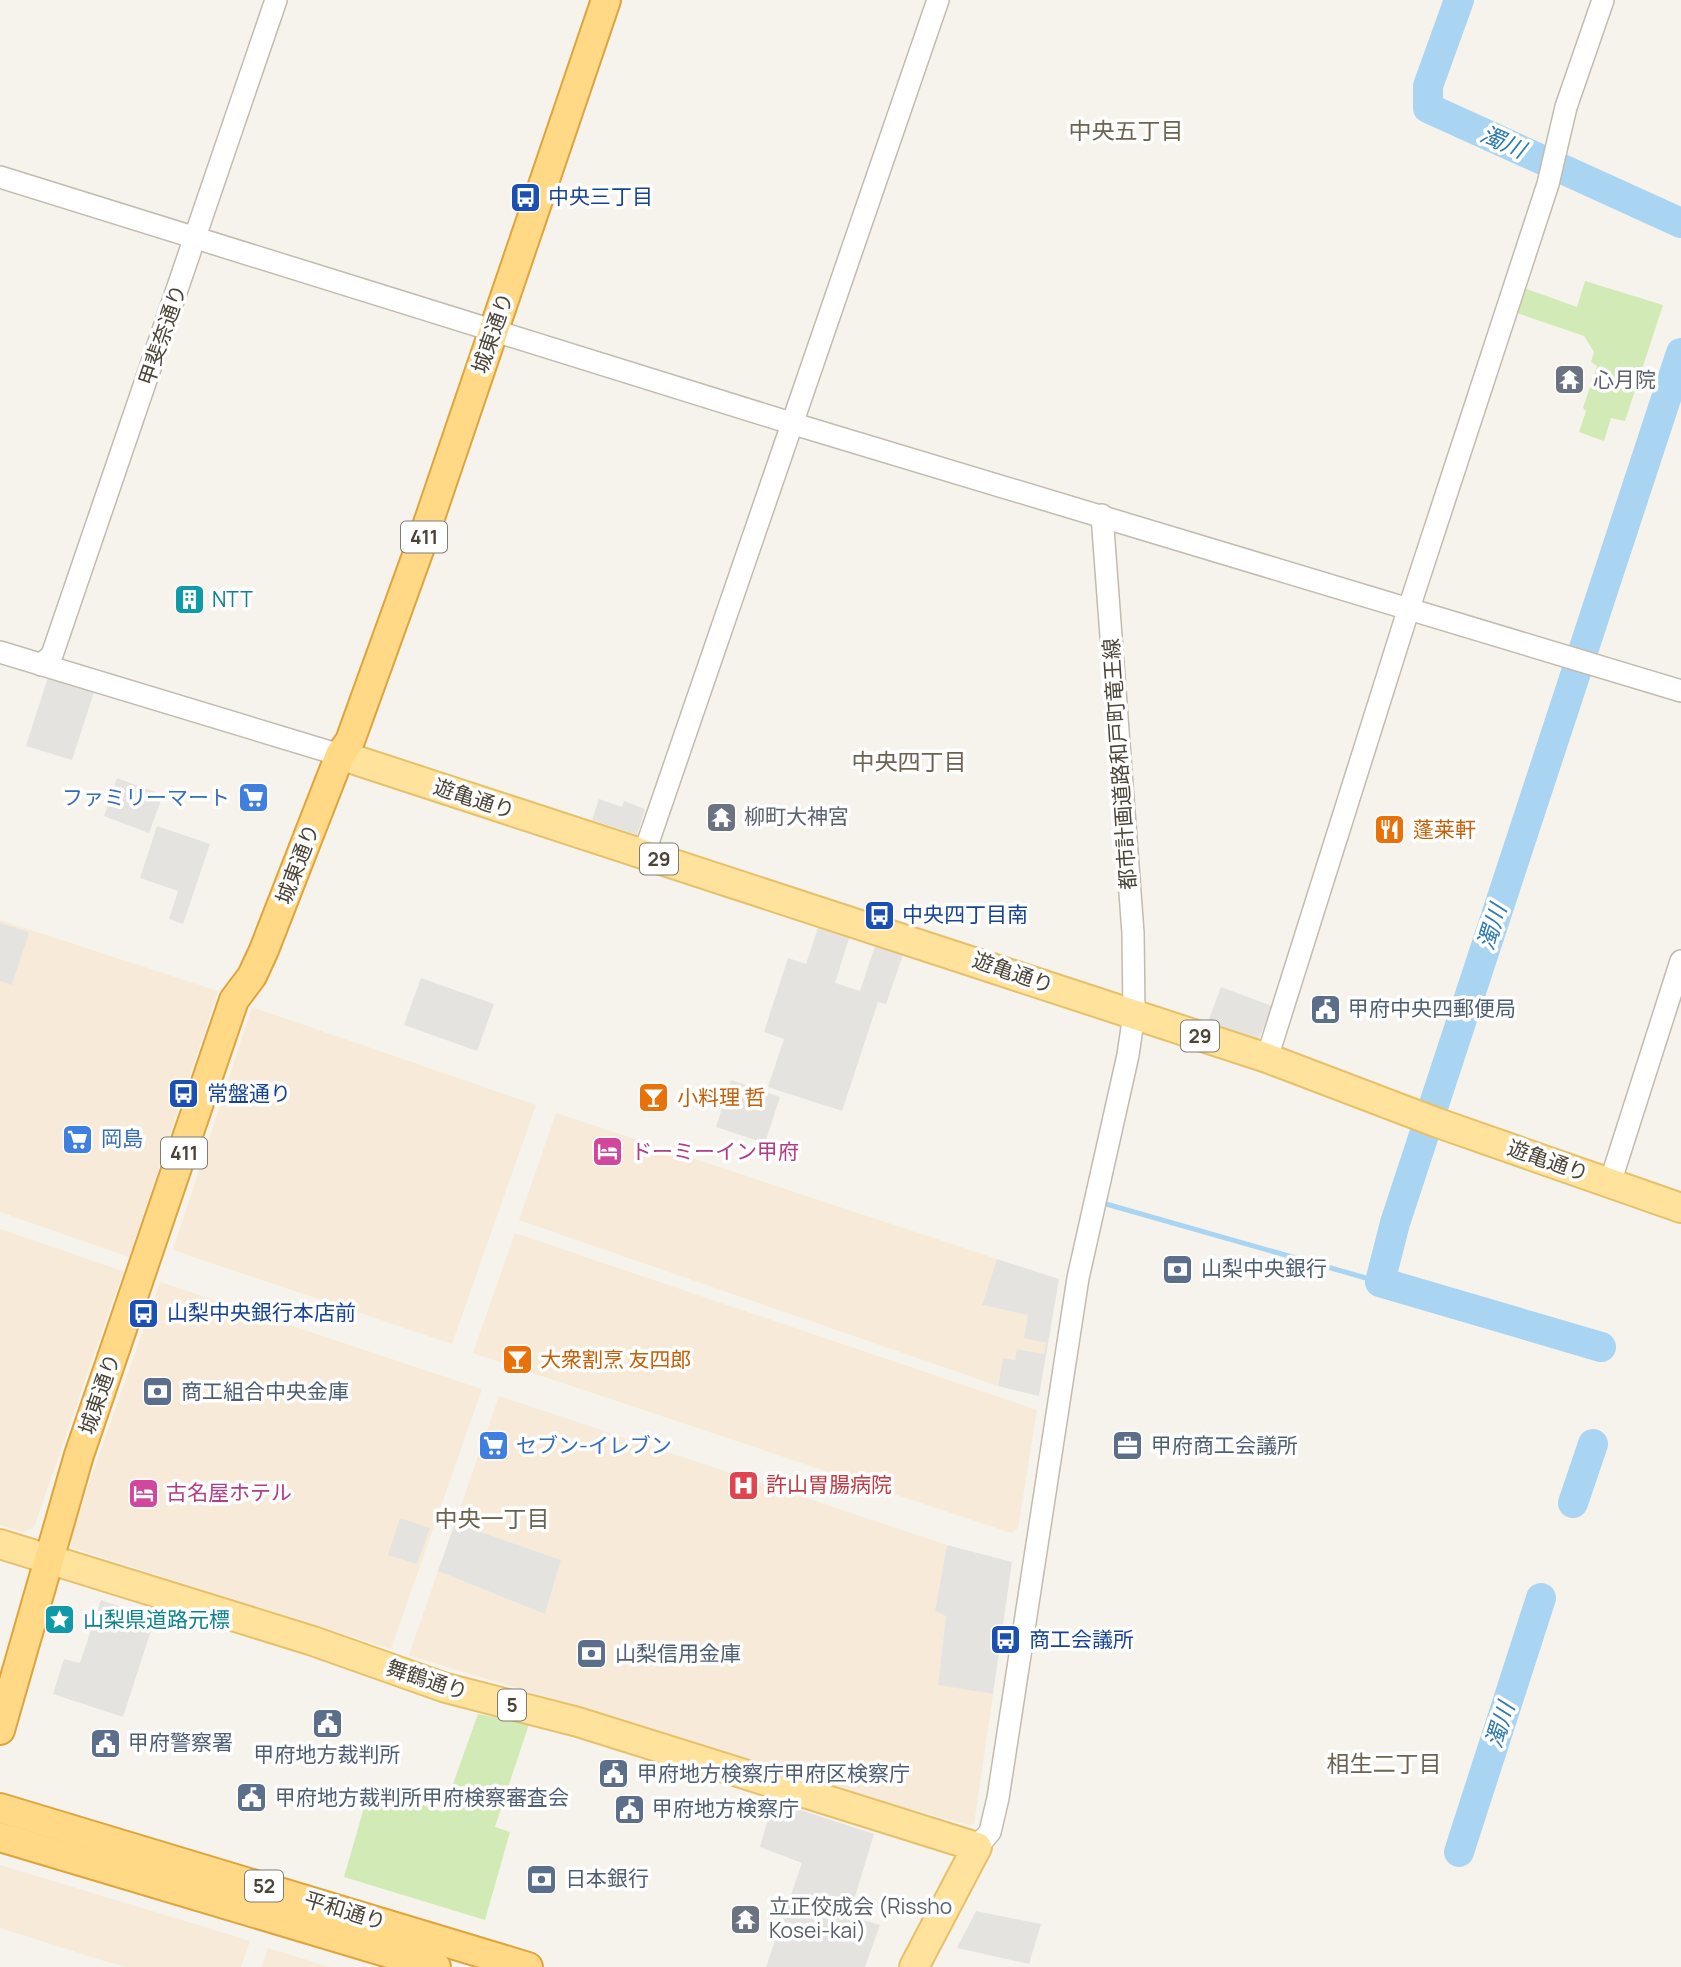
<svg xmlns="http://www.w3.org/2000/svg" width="1681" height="1967" viewBox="0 0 1681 1967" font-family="Manrope,'Noto Sans JP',sans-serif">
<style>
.commercial{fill:#f7ead8}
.green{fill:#d2eab5}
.parking{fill:#e5e3e0}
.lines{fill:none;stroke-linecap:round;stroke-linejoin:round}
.stream{stroke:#a9d4f2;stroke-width:5}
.river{stroke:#a9d4f2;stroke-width:30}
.tertiary-casing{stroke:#c2bbae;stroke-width:24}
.primary-casing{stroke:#e6c16a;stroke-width:32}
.trunk-casing{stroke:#e0a43c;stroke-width:32}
.tertiary{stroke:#fff;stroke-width:21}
.primary{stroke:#ffe39c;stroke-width:28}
.trunk{stroke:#ffd985;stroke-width:28}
.labels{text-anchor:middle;stroke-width:7;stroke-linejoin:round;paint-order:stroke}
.shield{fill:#fff;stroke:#817c74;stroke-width:2}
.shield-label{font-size:19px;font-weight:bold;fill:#4b4439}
.transit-label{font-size:21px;fill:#164399;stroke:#fff;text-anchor:start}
.street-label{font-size:21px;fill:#4b4439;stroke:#fff}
.worship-label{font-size:21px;fill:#5b616d;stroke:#fff;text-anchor:start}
.culture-label{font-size:21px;fill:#0d838f;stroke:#fff;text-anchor:start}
.shop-label{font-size:21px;fill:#366cbe;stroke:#fff;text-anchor:start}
.food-label{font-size:21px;fill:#c56008;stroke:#fff;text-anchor:start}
.service-label{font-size:21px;fill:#4e5e75;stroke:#fff;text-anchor:start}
.hotel-label{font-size:21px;fill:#b23c85;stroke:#fff;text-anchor:start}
.health-label{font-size:21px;fill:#be3a42;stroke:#fff;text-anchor:start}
.neighbourhood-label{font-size:23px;fill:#6e6250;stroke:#fff}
.water-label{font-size:23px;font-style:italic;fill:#2e7ab2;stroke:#fff}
</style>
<rect width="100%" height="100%" fill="#f6f3ec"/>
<!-- commercial -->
<g class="commercial">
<path d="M0,920l218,71 -89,266 -129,-45z"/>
<path d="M252,1007l284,98 -84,239 -279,-94z"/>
<path d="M556,1113l441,146 -15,46 47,10 17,28 -2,11 -26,-5 -3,11 -12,-2 -5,28 -479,-166z"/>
<path d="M0,1229l123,42 -89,256 -11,5 -23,-7z"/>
<path d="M515,1233l522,177 -19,118 -7,5 -538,-180z"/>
<path d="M160,1282l322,107 -91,260 -319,-101 -2,-10z"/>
<path d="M499,1396l448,149 -12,65 11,5 -8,69 55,10 -19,130 -5,1 -80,-22 -480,-148 29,-84 107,43 16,-54 -106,-37z"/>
<path d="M0,1865l162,49 88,27 -9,26h-115l-25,-7 -101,-32z"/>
<path d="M268,1948l62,19h-68z"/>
</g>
<!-- green -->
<g class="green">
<path d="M1585,281l78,24 -38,116 -14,-3 -7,23 -25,-9 7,-21 -3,-3 14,-42 -6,-4 3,-10 -10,-16 -67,-23 7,-25 53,19z"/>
<path d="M478,1714l51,10 -34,103 15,5 -25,88 -141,-43 26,-90 73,25z"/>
</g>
<!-- parking -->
<g class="parking">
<path d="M48,677l46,15 -22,68 -46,-14z"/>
<path d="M117,778l46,17 -14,38 -45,-17z"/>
<path d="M599,799l23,8 2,-6 21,8 -8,26 -45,-15z"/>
<path d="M157,826l53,18 -27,80 -14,-5 9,-28 -38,-13z"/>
<path d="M0,923l29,9 -17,53 -12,-4z"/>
<path d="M819,925l31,10 -15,48 25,8 15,-45 28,9 -17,49 -8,-2 -36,109 -74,-24 16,-48 -20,-7 24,-74 18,6z"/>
<path d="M421,978l73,26 -17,47 -73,-26z"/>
<path d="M1221,987l51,19 -15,38 -50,-19z"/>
<path d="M731,1080l49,17 -15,46 -49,-16z"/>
<path d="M997,1259l62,20 -20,117 -41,-10 5,-28 12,2 2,-11 27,5 2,-11 -22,-5 4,-23 -46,-10z"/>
<path d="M400,1518l30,10 -13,36 -29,-9z"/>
<path d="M455,1523l106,37 -16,54 -107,-43z"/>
<path d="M947,1545l65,17 -19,132 -55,-9 8,-69 -11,-5z"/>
<path d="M101,1600l54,18 -32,99 -70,-23 11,-35 16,4z"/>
<path d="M773,1801l101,33 -25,82 31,9 -15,42h-99l36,-104 -42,-16z"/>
<path d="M976,1911l65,13 -12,40 -72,-16z"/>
</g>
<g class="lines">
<!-- stream -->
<path class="stream" d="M1099,1202l281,80"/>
<!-- river -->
<g class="river">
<path d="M1459,0l-31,86v22l253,115"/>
<path d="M1601,1347l-221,-65 15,-59 286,-870"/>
<path d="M1573,1503l20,-59"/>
<path d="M1459,1852l82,-254"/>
</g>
<defs>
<g id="tertiary">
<path d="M0,177l794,247 887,267"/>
<path d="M0,652l340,103"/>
<path d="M41,665l11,-10 224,-655"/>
<path d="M644,854l294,-854"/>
<path d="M1267,1058l141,-447 140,-427 18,-77 37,-107"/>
<path d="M1610,1183l71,-222"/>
<path d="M977,1847l13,-15 8,-34 80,-520 50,-223 6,-41 -1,-81 -31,-418"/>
</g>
<g id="primary">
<path d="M340,755l927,303 171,65 243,85"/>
<path d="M0,1544l313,97 133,47 132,34 399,125 -63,120"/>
</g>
<g id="trunk">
<path d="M0,1730l79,-275 155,-455 18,-24 12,-26 76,-195 10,-14 70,-194 186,-547"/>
<path d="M0,1808l528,159"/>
<path d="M0,1837l436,130"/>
</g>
</defs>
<!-- tertiary casing -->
<use href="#tertiary" class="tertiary-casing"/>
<!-- primary casing -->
<use href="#primary" class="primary-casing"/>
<!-- trunk casing -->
<use href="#trunk" class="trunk-casing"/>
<!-- tertiary -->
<use href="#tertiary" class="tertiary"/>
<!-- primary -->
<use href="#primary" class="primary"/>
<!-- trunk -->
<use href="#trunk" class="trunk"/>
</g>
<!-- icons -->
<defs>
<symbol id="bus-square" viewBox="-11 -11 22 22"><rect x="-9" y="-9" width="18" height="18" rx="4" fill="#1a4fb4" stroke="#fff"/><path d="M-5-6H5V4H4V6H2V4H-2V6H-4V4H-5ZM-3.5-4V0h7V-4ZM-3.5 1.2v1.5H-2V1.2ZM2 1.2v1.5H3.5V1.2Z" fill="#fff"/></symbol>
<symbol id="temple-square" viewBox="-11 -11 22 22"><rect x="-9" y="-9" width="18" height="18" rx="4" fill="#6b7280" stroke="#fff"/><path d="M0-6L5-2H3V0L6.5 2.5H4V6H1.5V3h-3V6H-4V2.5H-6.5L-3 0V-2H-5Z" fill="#fff"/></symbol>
<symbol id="building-square" viewBox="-11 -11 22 22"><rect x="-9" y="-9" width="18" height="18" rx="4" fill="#0f9aa8" stroke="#fff"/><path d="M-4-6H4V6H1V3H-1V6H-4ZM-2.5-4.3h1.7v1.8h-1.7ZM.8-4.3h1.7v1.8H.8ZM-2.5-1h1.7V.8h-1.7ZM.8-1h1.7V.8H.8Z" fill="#fff"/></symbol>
<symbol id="supermarket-square" viewBox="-11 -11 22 22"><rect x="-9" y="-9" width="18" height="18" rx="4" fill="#3f7fe0" stroke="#fff"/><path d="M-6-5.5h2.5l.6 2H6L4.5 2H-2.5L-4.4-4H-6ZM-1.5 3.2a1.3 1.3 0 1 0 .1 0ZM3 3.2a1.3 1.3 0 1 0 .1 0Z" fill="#fff"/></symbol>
<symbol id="restaurant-square" viewBox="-11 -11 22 22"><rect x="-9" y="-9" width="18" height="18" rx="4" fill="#e8710a" stroke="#fff"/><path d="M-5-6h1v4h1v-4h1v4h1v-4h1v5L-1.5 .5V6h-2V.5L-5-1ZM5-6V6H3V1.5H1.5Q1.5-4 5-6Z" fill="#fff"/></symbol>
<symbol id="civic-square" viewBox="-11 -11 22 22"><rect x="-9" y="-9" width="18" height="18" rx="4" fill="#5c6f8a" stroke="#fff"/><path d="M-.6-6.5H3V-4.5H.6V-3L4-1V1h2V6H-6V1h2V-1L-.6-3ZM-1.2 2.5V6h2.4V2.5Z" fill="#fff"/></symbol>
<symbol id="bar-square" viewBox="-11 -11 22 22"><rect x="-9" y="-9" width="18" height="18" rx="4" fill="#e8710a" stroke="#fff"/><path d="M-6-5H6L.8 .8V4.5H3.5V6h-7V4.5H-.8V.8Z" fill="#fff"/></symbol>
<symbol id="hotel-square" viewBox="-11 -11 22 22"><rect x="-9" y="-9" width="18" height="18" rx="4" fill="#d1479c" stroke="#fff"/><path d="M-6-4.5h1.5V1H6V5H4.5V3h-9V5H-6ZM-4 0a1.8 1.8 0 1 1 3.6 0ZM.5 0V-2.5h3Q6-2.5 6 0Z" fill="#fff"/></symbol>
<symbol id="bank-square" viewBox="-11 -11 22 22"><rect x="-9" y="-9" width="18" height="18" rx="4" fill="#5c6f8a" stroke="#fff"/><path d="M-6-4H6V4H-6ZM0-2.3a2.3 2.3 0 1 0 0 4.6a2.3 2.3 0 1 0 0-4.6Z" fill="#fff"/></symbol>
<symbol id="office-square" viewBox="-11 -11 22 22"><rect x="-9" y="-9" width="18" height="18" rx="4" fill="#5c6f8a" stroke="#fff"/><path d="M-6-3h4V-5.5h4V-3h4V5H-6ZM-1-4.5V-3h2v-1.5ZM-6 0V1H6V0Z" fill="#fff"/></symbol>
<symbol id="hospital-square" viewBox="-11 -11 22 22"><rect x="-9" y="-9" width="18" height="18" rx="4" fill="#e0444e" stroke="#fff"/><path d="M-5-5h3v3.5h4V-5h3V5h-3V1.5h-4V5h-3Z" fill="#fff"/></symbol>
<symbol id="sight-square" viewBox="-11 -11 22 22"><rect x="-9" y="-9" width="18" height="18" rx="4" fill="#0f9aa8" stroke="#fff"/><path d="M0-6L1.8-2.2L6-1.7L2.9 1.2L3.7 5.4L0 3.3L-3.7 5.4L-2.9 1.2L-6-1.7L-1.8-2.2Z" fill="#fff"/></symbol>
</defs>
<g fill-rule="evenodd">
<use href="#bus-square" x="508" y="180" width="35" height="35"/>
<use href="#temple-square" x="1552" y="362" width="35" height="35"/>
<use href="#building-square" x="172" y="582" width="35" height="35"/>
<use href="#supermarket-square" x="236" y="780" width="35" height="35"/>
<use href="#temple-square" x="704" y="800" width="35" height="35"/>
<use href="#restaurant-square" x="1372" y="812" width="35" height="35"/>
<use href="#bus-square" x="862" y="898" width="35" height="35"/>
<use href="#civic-square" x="1308" y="992" width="35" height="35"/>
<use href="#bus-square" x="166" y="1076" width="35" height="35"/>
<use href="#bar-square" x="636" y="1080" width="35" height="35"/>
<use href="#supermarket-square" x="60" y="1122" width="35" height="35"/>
<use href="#hotel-square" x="590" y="1134" width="35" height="35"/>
<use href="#bank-square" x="1160" y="1252" width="35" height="35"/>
<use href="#bus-square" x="126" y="1296" width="35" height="35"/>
<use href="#bar-square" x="500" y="1342" width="35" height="35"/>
<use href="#bank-square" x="140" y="1374" width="35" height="35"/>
<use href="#supermarket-square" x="476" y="1428" width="35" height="35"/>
<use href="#office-square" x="1110" y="1428" width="35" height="35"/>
<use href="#hospital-square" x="726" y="1468" width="35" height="35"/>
<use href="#hotel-square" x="126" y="1476" width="35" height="35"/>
<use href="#sight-square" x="42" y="1602" width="35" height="35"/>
<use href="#bus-square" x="988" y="1622" width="35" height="35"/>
<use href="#bank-square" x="574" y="1636" width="35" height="35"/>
<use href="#civic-square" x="310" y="1706" width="35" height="35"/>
<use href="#civic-square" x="88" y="1726" width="35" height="35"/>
<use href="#civic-square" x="596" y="1756" width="35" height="35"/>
<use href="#civic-square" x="234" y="1780" width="35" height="35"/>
<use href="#civic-square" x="612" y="1792" width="35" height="35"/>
<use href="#bank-square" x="524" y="1862" width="35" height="35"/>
<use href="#temple-square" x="728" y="1902" width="35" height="35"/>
</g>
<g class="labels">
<!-- shield labels -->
<g class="shield">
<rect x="401" y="521.5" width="46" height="31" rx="5"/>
<rect x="640" y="843.5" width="38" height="31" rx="5"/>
<rect x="1181" y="1020.5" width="38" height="31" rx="5"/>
<rect x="161" y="1137.5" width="46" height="31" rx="5"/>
<rect x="498" y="1689.5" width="28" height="31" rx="5"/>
<rect x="245" y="1870.5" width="38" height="31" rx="5"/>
</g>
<g class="shield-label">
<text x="424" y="544">411</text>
<text x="659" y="866">29</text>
<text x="1200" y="1043">29</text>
<text x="184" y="1160">411</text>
<text x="512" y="1712">5</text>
<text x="264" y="1893">52</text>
</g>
<!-- transit labels -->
<g class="transit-label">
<text x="548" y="204">中央三丁目</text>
<text x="902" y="922">中央四丁目南</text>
<text x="207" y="1101">常盤通り</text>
<text x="167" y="1320">山梨中央銀行本店前</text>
<text x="1029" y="1647">商工会議所</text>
</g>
<!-- street labels -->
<g class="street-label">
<text transform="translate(493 333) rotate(-71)" y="7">城東通り</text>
<text transform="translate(163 335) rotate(-71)" y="7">甲斐奈通り</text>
<text transform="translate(1120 764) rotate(-94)" y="7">都市計画道路和戸町竜王線</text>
<text transform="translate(474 799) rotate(18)" y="7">遊亀通り</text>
<text transform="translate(298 864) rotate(-69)" y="7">城東通り</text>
<text transform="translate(1013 973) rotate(19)" y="7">遊亀通り</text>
<text transform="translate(1548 1161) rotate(19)" y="7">遊亀通り</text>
<text transform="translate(100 1394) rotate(-71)" y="7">城東通り</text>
<text transform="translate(427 1680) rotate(18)" y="7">舞鶴通り</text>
<text transform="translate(345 1911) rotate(17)" y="7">平和通り</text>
</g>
<!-- worship labels -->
<g class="worship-label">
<text x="1593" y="387">心月院</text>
<text x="744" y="824">柳町大神宮</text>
<text x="769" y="1914">立正佼成会 (Rissho<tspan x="769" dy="24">Kosei-kai)</tspan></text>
</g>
<!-- culture labels -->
<g class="culture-label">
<text x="212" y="607">NTT</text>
<text x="83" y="1627">山梨県道路元標</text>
</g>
<!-- shop labels -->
<g class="shop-label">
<text x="230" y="805" text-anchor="end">ファミリーマート</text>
<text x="101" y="1146">岡島</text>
<text x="516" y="1453">セブン-イレブン</text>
</g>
<!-- food labels -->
<g class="food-label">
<text x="1413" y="837">蓬莱軒</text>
<text x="677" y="1105">小料理 哲</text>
<text x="540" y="1367">大衆割烹 友四郎</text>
</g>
<!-- service labels -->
<g class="service-label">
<text x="1348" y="1016">甲府中央四郵便局</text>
<text x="1201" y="1276">山梨中央銀行</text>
<text x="181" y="1399">商工組合中央金庫</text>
<text x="1151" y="1453">甲府商工会議所</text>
<text x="615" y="1661">山梨信用金庫</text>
<text x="128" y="1750">甲府警察署</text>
<text x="327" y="1762" text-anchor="middle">甲府地方裁判所</text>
<text x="637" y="1781">甲府地方検察庁甲府区検察庁</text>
<text x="275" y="1805">甲府地方裁判所甲府検察審査会</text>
<text x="652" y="1816">甲府地方検察庁</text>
<text x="565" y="1886">日本銀行</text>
</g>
<!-- hotel labels -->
<g class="hotel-label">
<text x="631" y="1159">ドーミーイン甲府</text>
<text x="166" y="1500">古名屋ホテル</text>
</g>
<!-- health labels -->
<g class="health-label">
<text x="766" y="1492">許山胃腸病院</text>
</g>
<!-- neighbourhood labels -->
<g class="neighbourhood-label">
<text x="1126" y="139">中央五丁目</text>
<text x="909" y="770">中央四丁目</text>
<text x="492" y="1527">中央一丁目</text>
<text x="1384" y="1772">相生二丁目</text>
</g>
<!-- water labels -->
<g class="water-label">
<text transform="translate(1503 142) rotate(24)" y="8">濁川</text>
<text transform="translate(1492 927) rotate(-72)" y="8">濁川</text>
<text transform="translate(1500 1725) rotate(-72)" y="8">濁川</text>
</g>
</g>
</svg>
